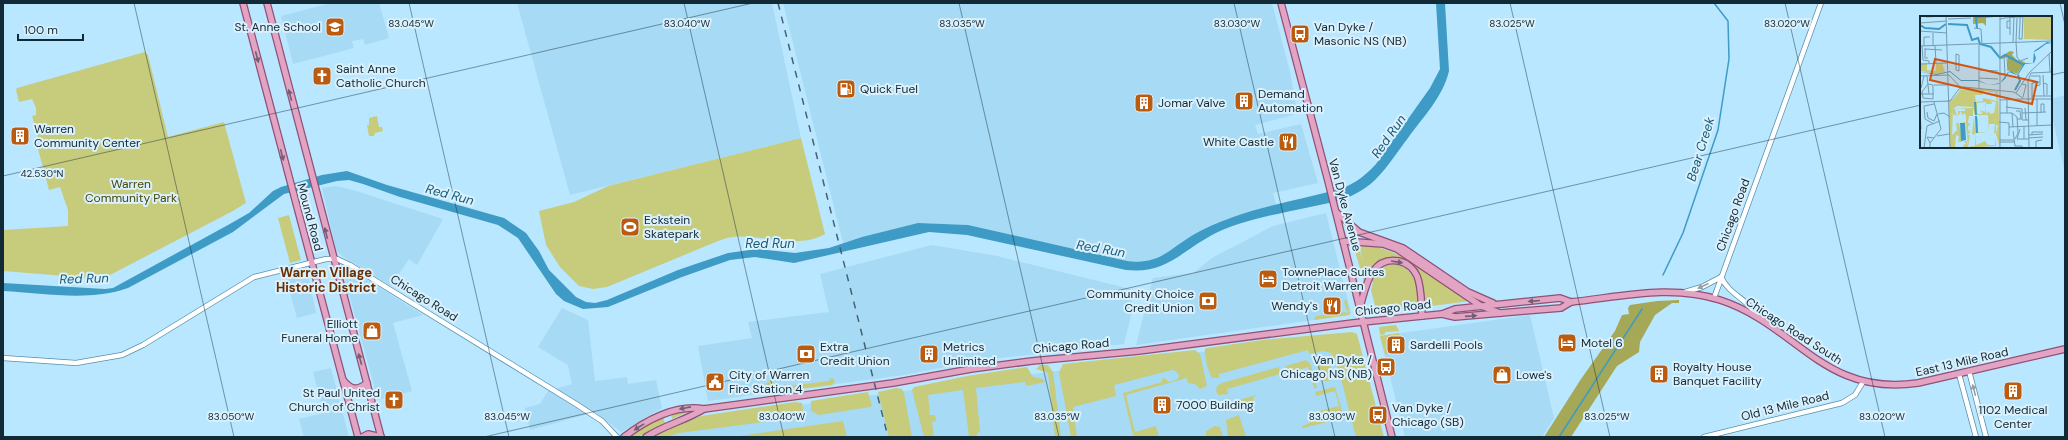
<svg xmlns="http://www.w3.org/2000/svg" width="2068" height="440" viewBox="0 0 2068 440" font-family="'DM Sans',sans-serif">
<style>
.built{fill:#a7daf4}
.green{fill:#c7cb7c}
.forest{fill:#a5a856}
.water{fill:#3e9bc5}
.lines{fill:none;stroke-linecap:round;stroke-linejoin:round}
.stream{stroke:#3e9bc5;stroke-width:1.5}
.minor-casing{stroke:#588fab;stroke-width:6}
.major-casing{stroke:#8e5177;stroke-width:8}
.minor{stroke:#fff;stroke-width:4.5}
.major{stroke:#e3a3c3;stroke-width:5.5}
.rail{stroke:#446271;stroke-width:1.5;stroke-dasharray:7 7;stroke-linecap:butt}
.oneway{fill:#706075}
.oneway2{fill:#949fa4}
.ticks{fill:none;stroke:#122a35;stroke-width:1;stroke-opacity:0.45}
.labels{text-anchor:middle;stroke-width:4;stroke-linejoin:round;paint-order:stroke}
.poi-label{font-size:12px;fill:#122a35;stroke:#daf0fc;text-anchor:start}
.park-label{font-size:12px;fill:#454704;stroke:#daf0fc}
.street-label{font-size:12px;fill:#122a35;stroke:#daf0fc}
.water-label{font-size:13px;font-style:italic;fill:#145b78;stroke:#daf0fc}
.neighbourhood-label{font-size:13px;font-weight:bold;fill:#692e00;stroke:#daf0fc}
.inset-river{fill:none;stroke:#3e9bc5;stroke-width:2}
.inset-road{fill:none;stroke:#769bae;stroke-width:1}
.view{fill:#d35410;fill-opacity:0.15;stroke:#d35410;stroke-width:2}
.inset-edge{fill:none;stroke:#122a35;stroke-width:2}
.ticks-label{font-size:10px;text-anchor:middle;fill:#122a35;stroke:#daf0fc;stroke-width:4;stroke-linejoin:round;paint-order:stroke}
</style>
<rect width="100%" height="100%" fill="#b9e7ff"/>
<!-- built -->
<g class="built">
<path d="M331,3h48l10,35 -24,7 -2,-6 -11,2 2,7 -61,16 -12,-48z"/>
<path d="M517,3h255l29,135 -231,57z"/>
<path d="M783,3h489l18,69 7,39 -4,4 -38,10 3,9 43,-10 17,59 -45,10 3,12 -50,15 -76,42 -23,-1 -159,-36 -50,-2 -75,20z"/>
<path d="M2065,95v78l-14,-62v-12z"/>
<path d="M336,186l17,4 90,29 -26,46 -8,-6 -18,27 -49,-30 -6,-6 -14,-62z"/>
<path d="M1326,213l25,100 -2,2 -213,30 17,-67 40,-5 19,-15 61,-32z"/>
<path d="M932,245l65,11 133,33 3,19 -9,36 -149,17 -71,14 -196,26 -10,-55 54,-8 -4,-16 81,-10 -9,-38z"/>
<path d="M349,268l74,47 -30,8 19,68 -34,9 -34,-124z"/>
<path d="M304,269l3,1 9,43 -19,5 -12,-44z"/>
<path d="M562,308l26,12 7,61 32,-4 1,7 28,-4 6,28 -41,24 -26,-20 -65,18 -5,-22 15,-4 8,-13 24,-7 -4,-19 -30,-18z"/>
<path d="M1530,315l24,103 -12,19h-137l-25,-101z"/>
<path d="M1354,334l27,103h-727l38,-18 577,-76z"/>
<path d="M331,368l18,69h-45l-5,-18 25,-6 -11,-41z"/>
</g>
<!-- green -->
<g class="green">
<path d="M145,52l3,3 20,82 56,-15 22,81 -15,9 -121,63 -20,3 -87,-7v-41l65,-4v-16l-8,-23 -11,3 -11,-41 3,-1 -9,-32 4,-1v-7l-4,-9 -13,3 -3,-12 1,-2z"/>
<path d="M377,116l2,11h3l1,4 -8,2 -1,3h-5l-2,-11h2v-7z"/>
<path d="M801,138l24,96c-29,16 -62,0 -92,3 -5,0 -11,3 -15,4l-111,46 -14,2 -14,-3 -19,-19 -14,-22 -7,-34 35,-9 34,-16z"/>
<path d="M289,215l12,45 -11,3 -12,-45z"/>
<path d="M1353,244h4c4,11 11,28 7,38z"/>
<path d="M1359,244c41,3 77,34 111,57l-46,6c-1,-10 0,-24 -4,-33 -13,-25 -43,-20 -54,2z"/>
<path d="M1396,264c18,4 27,27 22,43l-41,6 -6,-23 2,-8 -2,-2c5,-11 14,-16 25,-16z"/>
<path d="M1346,299l4,15 -1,1 -35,5 2,-4 30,-4 1,2 2,-3h-2l-3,-9z"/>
<path d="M1396,325l3,6 -14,1v2l-5,1 -1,-8z"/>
<path d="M1352,332l5,2 27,103h-28l-19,-74 -6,-10 -8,-2 -14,3 -1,-4 -89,24v4h-7c-4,-7 -8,-21 -7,-29l2,-1 55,-8z"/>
<path d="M1399,333l1,4 -13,3 3,11 -5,4 -5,-19z"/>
<path d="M1195,350l5,4 7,32 -7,3 -5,-5 -7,-1 -1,-5 -61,17 9,37 21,-6 3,11h-21l-5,-2 -10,-42 39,-11v-3l2,-1 5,4 9,-3 1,-4 -3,-4 -4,-1 -58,15 2,11 -43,11 4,30h-6l-12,-65 4,-8z"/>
<path d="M1321,358h6l7,17 -5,6h-6l-6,-16z"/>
<path d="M1306,360l5,5 6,23h-3l-6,-21 -23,7 1,-8z"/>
<path d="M1040,365h8l5,7 8,65h-6l-7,-64 -12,-4z"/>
<path d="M1027,367l6,10 10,2 2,3 -19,4 -1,-4 -49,6 4,44 -3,1v4h-8l-6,-47 -35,5 2,20h5l1,6 -4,1 2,15h-10l-12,-47 2,-3 53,-11z"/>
<path d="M1279,367l1,7 -53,15 1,5 -9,1 -3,-3 1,-6 5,-3z"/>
<path d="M831,378l3,1 1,3 -3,3 -47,6 -3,-4 3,-3 3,2 41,-5z"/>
<path d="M770,381l8,4 1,4 -3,4h-8l-2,-9z"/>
<path d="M1335,387l9,31 -41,10 -1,-2 8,-3 -3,-9 32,-8 -4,-15 -19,5 -1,-4z"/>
<path d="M896,388l6,1 2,4 8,44h-23l-11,-45z"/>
<path d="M868,392l4,14 -2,1 -51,8 -8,-4v-10z"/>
<path d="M1257,395l-4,3 1,5 -15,4 -1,-2 -6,1v4l-7,2 -4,-4 1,-7 8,-3 1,4z"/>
<path d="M795,402l7,1 1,8 -2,5 -5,2 -117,15 -13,4h-14l17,-9 32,-12z"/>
<path d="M693,410l-21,9 -1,-5z"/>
<path d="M1239,415l7,22h-18l-2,-17z"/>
<path d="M663,417l2,6 -27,14h-10l19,-13z"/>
<path d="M843,421l4,16h-115z"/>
<path d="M1215,426l5,1 3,10h-17v-6z"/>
</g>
<!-- forest -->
<path class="forest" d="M1679,300v3h-7l-17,12 -15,27 -1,10 -22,14 -46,71h-27l37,-58 34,-48 7,-16 7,-1 -1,-6 2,-3 27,-4z"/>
<!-- water -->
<path class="water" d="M1436,3h9l4,68c-6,26 -26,46 -41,67 -11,14 -20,29 -32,41 -9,9 -20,15 -31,20 -40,11 -97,17 -133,36 -33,18 -46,39 -86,35l-159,-35 -38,-3 -135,31 -39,-6 -25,3 -48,17 -74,30 -25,2 -19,-8 -8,-7 -38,-56 -20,-13 -98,-28 -37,-13 -14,-4 -12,1 -53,13 -51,38 -105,56c-39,14 -85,5 -125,3v-8l102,6 8,-1 115,-63 21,-12 24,-22 8,-4 41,-12 25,-4 40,14 117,33 22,15 13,18 10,19 27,27 10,5 9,1 12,-3 71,-30 50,-17 29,-4 38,4 34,-5 33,-11 56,-14 50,2 159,36c32,4 41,-11 66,-26 45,-26 100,-33 150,-47 14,-6 23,-13 33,-24l54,-76 10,-19z"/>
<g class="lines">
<!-- stream -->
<g class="stream">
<path d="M1663,275l20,-42 35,-103 11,-71 -1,-38 -14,-18"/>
<path d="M1559,437l83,-128"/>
</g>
<defs>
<g id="minor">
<path d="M1721,277c8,18 29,23 36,40"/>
<path d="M1685,292l17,-5 19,-10"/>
<path d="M1714,298l107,-295"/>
<path d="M3,358l73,5 46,-8 21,-10 111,-68 72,-18h11l13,6 226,139 26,17 15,16"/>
<path d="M1969,371l17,66"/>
<path d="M1959,374l17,63"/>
<path d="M1704,437l138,-34 13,-8 8,-13"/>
</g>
<g id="major">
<path d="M243,3l115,434"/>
<path d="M267,3l114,434"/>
<path d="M1281,3l47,178 64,256"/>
<path d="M1336,212l23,20 44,16 65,44 25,11"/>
<path d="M1343,241l40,3 14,5 84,57 19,7"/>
<path d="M1360,307c6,-20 10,-51 39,-46 8,2 15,8 18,15 5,12 4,28 5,40"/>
<path d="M1442,314l13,3 69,-6 37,-3 10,-6"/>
<path d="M343,380c8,10 14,11 24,3"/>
<path d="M362,437l6,-3 13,3"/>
<path d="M624,437c22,-17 52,-33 80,-28l189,-26 78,-14 61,-8 107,-10 214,-28 89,-9 13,-5 105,-11 11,4c49,-5 100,-18 149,-2 77,25 103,97 198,83l147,-34"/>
<path d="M646,437c19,-12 40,-17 58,-28"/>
</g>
</defs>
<!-- minor casing -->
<use href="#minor" class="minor-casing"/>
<!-- major casing -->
<use href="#major" class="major-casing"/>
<!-- minor -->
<use href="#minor" class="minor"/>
<!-- major -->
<use href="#major" class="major"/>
<!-- rail -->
<path class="rail" d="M778,3l110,434"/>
</g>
<!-- one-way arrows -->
<defs><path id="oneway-solid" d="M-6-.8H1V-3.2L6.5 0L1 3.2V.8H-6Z"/></defs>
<g class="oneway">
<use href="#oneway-solid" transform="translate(257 57) rotate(75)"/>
<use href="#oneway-solid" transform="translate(290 95) rotate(-105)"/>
<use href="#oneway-solid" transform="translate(282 155) rotate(76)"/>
<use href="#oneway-solid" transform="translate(326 233) rotate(-104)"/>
<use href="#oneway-solid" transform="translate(1397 262) rotate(9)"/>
<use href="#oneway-solid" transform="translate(1534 301) rotate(175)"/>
<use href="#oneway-solid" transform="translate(1471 316) rotate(-4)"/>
<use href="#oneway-solid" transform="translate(360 359) rotate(-105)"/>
<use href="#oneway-solid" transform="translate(685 408) rotate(169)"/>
<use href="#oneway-solid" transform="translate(639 427) rotate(148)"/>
</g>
<g class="oneway2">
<use href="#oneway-solid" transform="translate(1703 286) rotate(156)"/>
<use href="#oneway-solid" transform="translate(1974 390) rotate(-104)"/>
</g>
<!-- ticks -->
<path class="ticks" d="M134,3l100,434M409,3l100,434M684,3l100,434M959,3l100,434M1234,3l101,434M1510,3l100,434M1785,3l100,434M2060,3l5,22M2051,75l14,-3M3,176l750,-173M484,437l1437,-332"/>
<!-- icons -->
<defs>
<symbol id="school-square" viewBox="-11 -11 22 22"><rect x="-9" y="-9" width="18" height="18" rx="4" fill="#ba5b10" stroke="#daf0fc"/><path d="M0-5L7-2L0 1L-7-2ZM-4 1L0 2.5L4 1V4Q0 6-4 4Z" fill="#fff"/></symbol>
<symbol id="bus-square" viewBox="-11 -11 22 22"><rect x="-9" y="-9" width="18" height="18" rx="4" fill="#ba5b10" stroke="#daf0fc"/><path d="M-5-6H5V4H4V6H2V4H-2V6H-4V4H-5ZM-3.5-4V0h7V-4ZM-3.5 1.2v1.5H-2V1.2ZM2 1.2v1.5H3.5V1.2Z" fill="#fff"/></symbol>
<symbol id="church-square" viewBox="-11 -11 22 22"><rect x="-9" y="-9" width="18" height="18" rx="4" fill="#ba5b10" stroke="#daf0fc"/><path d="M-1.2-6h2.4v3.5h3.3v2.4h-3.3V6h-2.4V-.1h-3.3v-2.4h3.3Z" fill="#fff"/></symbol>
<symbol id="fuel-square" viewBox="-11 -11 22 22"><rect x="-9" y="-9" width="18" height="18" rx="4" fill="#ba5b10" stroke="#daf0fc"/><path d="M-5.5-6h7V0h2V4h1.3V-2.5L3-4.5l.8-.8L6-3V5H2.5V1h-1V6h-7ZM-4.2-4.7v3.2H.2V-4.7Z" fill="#fff"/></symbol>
<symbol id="building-square" viewBox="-11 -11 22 22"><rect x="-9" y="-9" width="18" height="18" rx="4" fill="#ba5b10" stroke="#daf0fc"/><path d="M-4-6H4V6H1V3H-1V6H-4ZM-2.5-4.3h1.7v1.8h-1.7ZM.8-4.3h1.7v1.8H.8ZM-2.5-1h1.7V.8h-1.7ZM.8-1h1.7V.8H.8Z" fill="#fff"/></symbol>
<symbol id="restaurant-square" viewBox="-11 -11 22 22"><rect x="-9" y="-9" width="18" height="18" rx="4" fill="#ba5b10" stroke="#daf0fc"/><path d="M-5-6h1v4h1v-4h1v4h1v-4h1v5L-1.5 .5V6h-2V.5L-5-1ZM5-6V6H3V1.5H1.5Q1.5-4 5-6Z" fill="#fff"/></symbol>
<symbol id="stadium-square" viewBox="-11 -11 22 22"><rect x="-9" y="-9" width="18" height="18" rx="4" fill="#ba5b10" stroke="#daf0fc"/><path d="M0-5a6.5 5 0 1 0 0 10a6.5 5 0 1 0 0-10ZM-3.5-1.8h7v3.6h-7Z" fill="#fff"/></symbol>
<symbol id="hotel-square" viewBox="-11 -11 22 22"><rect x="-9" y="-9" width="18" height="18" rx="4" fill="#ba5b10" stroke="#daf0fc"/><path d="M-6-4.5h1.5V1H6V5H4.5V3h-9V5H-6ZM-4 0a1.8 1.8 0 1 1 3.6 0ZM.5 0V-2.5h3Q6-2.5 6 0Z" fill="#fff"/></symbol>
<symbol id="bank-square" viewBox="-11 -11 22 22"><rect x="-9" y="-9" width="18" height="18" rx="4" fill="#ba5b10" stroke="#daf0fc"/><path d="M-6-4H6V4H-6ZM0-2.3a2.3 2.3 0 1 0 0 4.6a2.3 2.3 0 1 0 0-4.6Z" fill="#fff"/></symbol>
<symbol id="shop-square" viewBox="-11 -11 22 22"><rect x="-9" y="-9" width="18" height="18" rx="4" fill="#ba5b10" stroke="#daf0fc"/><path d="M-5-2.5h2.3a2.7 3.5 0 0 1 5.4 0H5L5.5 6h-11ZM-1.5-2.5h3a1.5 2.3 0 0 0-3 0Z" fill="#fff"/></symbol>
<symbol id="civic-square" viewBox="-11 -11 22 22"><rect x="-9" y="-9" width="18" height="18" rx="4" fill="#ba5b10" stroke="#daf0fc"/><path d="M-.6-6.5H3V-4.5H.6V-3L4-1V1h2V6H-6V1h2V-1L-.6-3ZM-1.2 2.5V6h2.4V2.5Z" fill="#fff"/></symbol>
</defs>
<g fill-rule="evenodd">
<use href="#school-square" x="324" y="16" width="22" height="22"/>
<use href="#bus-square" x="1289" y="23" width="22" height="22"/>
<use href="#church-square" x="311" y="65" width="22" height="22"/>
<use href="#fuel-square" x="835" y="78" width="22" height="22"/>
<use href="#building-square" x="1233" y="90" width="22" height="22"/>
<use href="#building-square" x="1133" y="92" width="22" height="22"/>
<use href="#building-square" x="9" y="125" width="22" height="22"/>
<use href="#restaurant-square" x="1277" y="131" width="22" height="22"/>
<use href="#stadium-square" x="619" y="216" width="22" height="22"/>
<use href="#hotel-square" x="1257" y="268" width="22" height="22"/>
<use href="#bank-square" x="1197" y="290" width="22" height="22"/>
<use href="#restaurant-square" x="1321" y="295" width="22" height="22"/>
<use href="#shop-square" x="361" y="320" width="22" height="22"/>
<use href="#hotel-square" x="1556" y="332" width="22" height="22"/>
<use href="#building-square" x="1385" y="334" width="22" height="22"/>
<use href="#bank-square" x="795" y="343" width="22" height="22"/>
<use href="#building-square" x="918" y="343" width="22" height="22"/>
<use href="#bus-square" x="1375" y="356" width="22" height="22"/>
<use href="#building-square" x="1648" y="363" width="22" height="22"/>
<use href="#shop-square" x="1491" y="364" width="22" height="22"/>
<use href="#civic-square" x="704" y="371" width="22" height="22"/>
<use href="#building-square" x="2002" y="380" width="22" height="22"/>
<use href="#church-square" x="383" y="389" width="22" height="22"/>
<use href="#building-square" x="1151" y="394" width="22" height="22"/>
<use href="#bus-square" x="1367" y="404" width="22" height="22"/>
</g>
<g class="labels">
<!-- poi labels -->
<g class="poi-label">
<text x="321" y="31" text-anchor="end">St. Anne School</text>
<text x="1314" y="31">Van Dyke /<tspan x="1314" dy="14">Masonic NS (NB)</tspan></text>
<text x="336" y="73">Saint Anne<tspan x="336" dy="14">Catholic Church</tspan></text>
<text x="860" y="93">Quick Fuel</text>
<text x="1258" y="98">Demand<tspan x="1258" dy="14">Automation</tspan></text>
<text x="1158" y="107">Jomar Valve</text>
<text x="34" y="133">Warren<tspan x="34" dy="14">Community Center</tspan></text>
<text x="1274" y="146" text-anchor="end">White Castle</text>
<text x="644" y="224">Eckstein<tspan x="644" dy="14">Skatepark</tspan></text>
<text x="1282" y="276">TownePlace Suites<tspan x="1282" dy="14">Detroit Warren</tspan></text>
<text x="1194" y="298" text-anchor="end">Community Choice<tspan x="1194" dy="14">Credit Union</tspan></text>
<text x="1318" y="310" text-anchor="end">Wendy's</text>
<text x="358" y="328" text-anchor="end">Elliott<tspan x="358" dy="14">Funeral Home</tspan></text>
<text x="1581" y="347">Motel 6</text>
<text x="1410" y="349">Sardelli Pools</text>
<text x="820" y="351">Extra<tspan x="820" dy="14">Credit Union</tspan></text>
<text x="943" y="351">Metrics<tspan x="943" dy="14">Unlimited</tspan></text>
<text x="1372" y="364" text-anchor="end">Van Dyke /<tspan x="1372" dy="14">Chicago NS (NB)</tspan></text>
<text x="1673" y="371">Royalty House<tspan x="1673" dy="14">Banquet Facility</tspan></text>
<text x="729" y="379">City of Warren<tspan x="729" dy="14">Fire Station 4</tspan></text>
<text x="1516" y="379">Lowe's</text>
<text x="380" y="397" text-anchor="end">St Paul United<tspan x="380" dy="14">Church of Christ</tspan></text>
<text x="1176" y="409">7000 Building</text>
<text x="1392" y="412">Van Dyke /<tspan x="1392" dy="14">Chicago (SB)</tspan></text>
<text x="2013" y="414" text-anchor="middle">1102 Medical<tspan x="2013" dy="14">Center</tspan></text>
</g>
<!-- park labels -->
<g class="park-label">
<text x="131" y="188">Warren<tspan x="131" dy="14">Community Park</tspan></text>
</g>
<!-- street labels -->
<g class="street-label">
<text transform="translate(1345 205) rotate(75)" y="4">Van Dyke Avenue</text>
<text transform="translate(1733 215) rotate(-70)" y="4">Chicago Road</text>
<text transform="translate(310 217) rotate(75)" y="4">Mound Road</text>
<text transform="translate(424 298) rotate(32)" y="4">Chicago Road</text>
<text transform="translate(1393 308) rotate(-6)" y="4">Chicago Road</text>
<text transform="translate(1794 331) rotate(33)" y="4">Chicago Road South</text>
<text transform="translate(1071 346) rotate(-5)" y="4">Chicago Road</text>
<text transform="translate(1962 362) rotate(-13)" y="4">East 13 Mile Road</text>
<text transform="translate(1785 406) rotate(-14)" y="4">Old 13 Mile Road</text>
</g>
<!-- water labels -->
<g class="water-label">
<text transform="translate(1388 136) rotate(-55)" y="5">Red Run</text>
<text transform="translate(1700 149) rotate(-73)" y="5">Bear Creek</text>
<text transform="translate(450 194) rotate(15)" y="5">Red Run</text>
<text x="770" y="248">Red Run</text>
<text transform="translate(1101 248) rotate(10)" y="5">Red Run</text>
<text transform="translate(84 278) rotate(-2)" y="5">Red Run</text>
</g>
<!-- neighbourhood labels -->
<g class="neighbourhood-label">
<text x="326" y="277">Warren Village<tspan x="326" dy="15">Historic District</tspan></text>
</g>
</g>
<!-- overview -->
<g transform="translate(1920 16)">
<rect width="132" height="132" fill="#b9e7ff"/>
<path d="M104,0h28v24l-28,-1zM22,47l3,9 -8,2 -17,-3v-7h7v6l9,1v-7zM43,71l35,4 2,57 -4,-14 2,-9h-2v8h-2l1,-9h-6v9l-1,-18h-13l-2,-8 -16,-1 -4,3 -1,26 5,-5 -1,-7h3l3,19h-4l1,-6 -3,-1 -1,13h-5l-1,-46h-7l11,-3zM64,75h2v6v-6l5,1 -1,4 1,-4h4l2,9 -14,-3v3l-7,1 -1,-7h7zM71,85l5,1 -2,11 -4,1 -1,-3 -3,3 -1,-10h7zM66,86l-1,10 -5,-2 3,4h-6v-11zM53,92v8h-6h2l-1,7h3l-3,1 3,1 -3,1v4l3,1 -4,1h4l-4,3h3l-2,12 7,-1v-11l-3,-1 2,-18 1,16 1,-16 2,3v13h10l-13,1 1,12 9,-4 3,4h7l1,-7v8l-32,2 -1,-3 3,-1 -2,-3h3l1,6 -2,-24 -6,-1h6v-5l-1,-4 -3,2 -1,-4 -3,5v-5h7v-2h-10l2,7 -4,-2v-5z" fill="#c7cb7c" fill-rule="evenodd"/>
<path d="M53,0h19l2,1 -8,1v8l-3,-3 -10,1zM90,35l4,1 -2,3 5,5 8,2 -8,12 -9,-4v-13l-7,2 -1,-2z" fill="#a5a856"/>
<path d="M127,26l5,1 -6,1 -8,6 -4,2 2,6 -2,5 -9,1 -7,11h-2l-7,-3 -4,7 -6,5 -10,1 -11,-4h-17l-11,-9 -13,3 -17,-3 17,2 13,-3 11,9h17l11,5 11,-2 8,-11 3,-1 6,4 7,-12h9l1,-12zM40,107h5l1,17 -5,1z" fill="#3e9bc5"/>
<path class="inset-river" d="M28,8l19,1 5,15 6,-2 2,6 11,3 9,11 5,-3 19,10M0,9l5,3 14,1 7,-5M57,12l-1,-11 10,-1M95,74l5,-9 -2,-6M55,86l1,13M56,100l1,17"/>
<path class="inset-road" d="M26,0l4,132M80,0v132M6,1l19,-1M28,3l23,-1M80,3l5,-1 12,-1h6l-1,22h-3l1,-16v-7M0,7l27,-2M54,12l7,1 1,15M90,12h-3v-7h3M0,15l27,2M13,17v13M90,19v-18M93,26l1,-25M96,26l1,15 3,4 8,-3M96,26l1,-24M15,29l1,18M0,30l132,-5M2,30l1,14 6,1v2M4,30v-9h6M5,32v10h3M5,33l17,1M36,38l3,1v16M36,38v16l3,1M129,38l1,18M87,42l1,13M0,48l27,-1M60,54l18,1M111,57l21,-1M78,58h7l-1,-18M123,59l1,21M0,60l29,-1 12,13M7,60l2,18M111,60h9v9l-5,1M59,62l19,1M123,67l4,1v11M8,68l5,1v14l-10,-1 -1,-6zM102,68l4,1 -3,12M14,69h14M1,72l3,-12M59,72v-44M96,77l13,-20 23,-22M0,78h14M112,80h19M112,83v-16l8,-1M117,83v27M80,84l23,-1M87,84v13M0,86l30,-1 9,-12 5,-2 50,5 10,7h28M14,88l-10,2 1,13 9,5M86,91l16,2M105,92l1,12M102,93v11h6M96,95h4l1,8h-4M7,96l1,6 6,3 3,-7M80,97h12l5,4 1,16 -3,6M92,97l1,14M102,97l24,-1M121,97v-9h3v8M18,98l6,-1 6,4M0,100l1,13M79,106l10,1v13M104,110v13M89,111l43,-2M100,113l-3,10h11M93,115l2,15h7v2M108,119l15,-1M112,119v-3h11M17,120l12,-2M108,122l15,-1M80,124h15M80,126h14M10,127l-3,-6 7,1M4,132l3,-22 13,-5M10,132v-5l11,-14 -7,-27M109,132l-1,-67 3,-8M116,132v-7l6,-1"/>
<path class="view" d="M15,43l102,23 -5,22 -102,-24z"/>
<rect width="132" height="132" class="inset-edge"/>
</g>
<g class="ticks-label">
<text x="411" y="27">83.045°W</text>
<text x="687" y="27">83.040°W</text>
<text x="962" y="27">83.035°W</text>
<text x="1237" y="27">83.030°W</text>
<text x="1512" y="27">83.025°W</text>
<text x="1787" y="27">83.020°W</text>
<text x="42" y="177">42.530°N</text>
<text x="231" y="420">83.050°W</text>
<text x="507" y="420">83.045°W</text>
<text x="782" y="420">83.040°W</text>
<text x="1057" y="420">83.035°W</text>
<text x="1332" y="420">83.030°W</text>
<text x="1607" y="420">83.025°W</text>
<text x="1882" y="420">83.020°W</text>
</g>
<!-- border -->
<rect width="2068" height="440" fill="none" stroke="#122a35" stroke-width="8"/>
<!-- scale -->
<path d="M18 34v6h65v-6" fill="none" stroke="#122a35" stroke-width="2"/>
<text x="24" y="34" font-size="12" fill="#122a35" stroke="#daf0fc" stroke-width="3" paint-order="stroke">100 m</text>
</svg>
